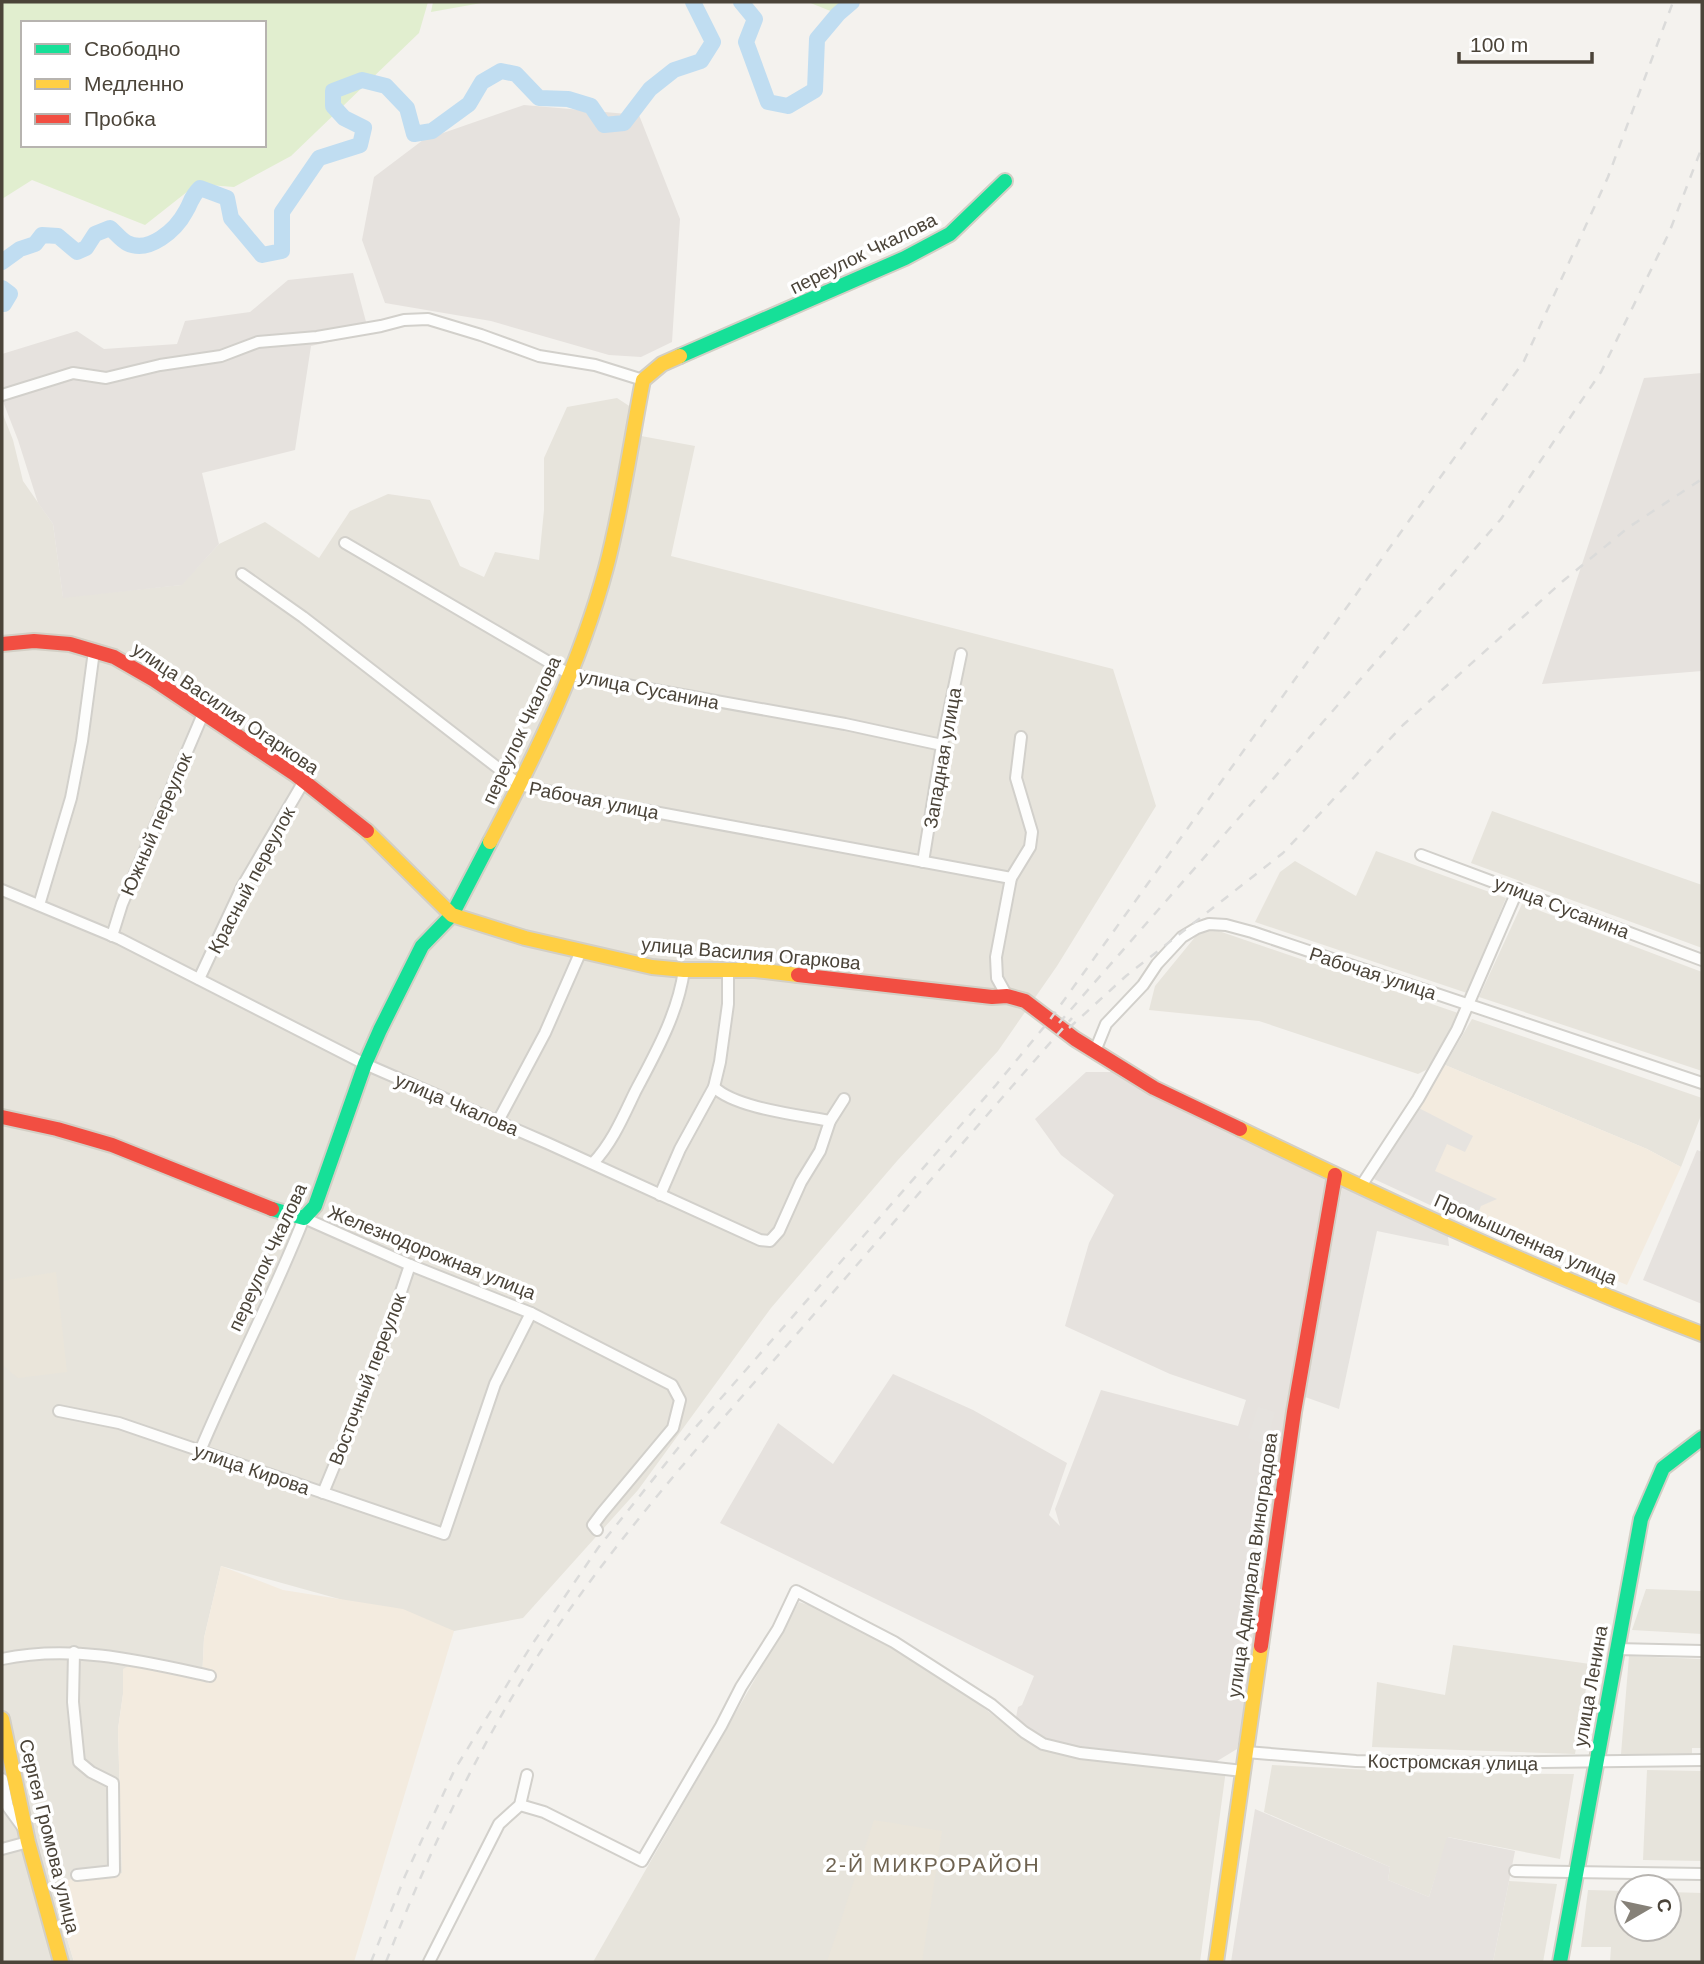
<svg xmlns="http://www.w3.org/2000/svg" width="1704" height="1964" viewBox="0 0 1704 1964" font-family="Helvetica,sans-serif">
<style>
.residential{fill:#e7e4dc}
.commercial{fill:#f3ebdf}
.industrial{fill:#e6e2de}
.education{fill:#eae5da}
.green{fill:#e1eecf;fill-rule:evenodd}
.parking{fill:#e6e3df}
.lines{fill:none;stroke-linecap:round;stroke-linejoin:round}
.river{stroke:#c0ddf1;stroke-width:16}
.street-casing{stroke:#d2d0cb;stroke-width:14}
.fast-casing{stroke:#d3cfc5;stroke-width:18}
.slow-casing{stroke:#d3cfc5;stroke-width:18}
.jam-casing{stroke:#d3cfc5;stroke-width:18}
.street{stroke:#fdfdfc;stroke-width:10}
.fast{stroke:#16e098;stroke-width:14}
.slow{stroke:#ffcf43;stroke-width:14}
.jam{stroke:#f24e42;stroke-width:14}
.rail{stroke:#dbdbda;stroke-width:2.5;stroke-dasharray:9 9;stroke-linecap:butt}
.labels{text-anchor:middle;stroke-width:7;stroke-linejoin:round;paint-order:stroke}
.street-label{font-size:19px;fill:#4b4439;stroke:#fff}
.neighbourhood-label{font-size:21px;letter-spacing:2px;fill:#6e6250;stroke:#fff}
</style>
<rect width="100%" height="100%" fill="#f4f2ee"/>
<!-- residential -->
<g class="residential">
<path d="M617,398l26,17 -2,21 54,10 -24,110 442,113 43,137 -99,160 -59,85 -101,110 -126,147 -133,182 -115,128 -69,13 -233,-65 -17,72 -2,43 -79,-12v25l-5,35 4,145 -64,34 16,54h-72v-1550l11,28 10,41 30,43 10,73 118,-12 38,-41 46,-22 54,36 31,-47 38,-17 42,6 30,66 24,11 11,-25 44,8 5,-50v-52l23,-51z"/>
<path d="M1492,811l210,74v63l-231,-85z"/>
<path d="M1376,851l130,47 -39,95 -212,-71 25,-50 15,-11 61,35z"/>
<path d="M1522,904l180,68v99l-223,-74z"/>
<path d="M1210,928l248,85 -10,25 -22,32 -8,4 -159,-53 -110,-11 6,-24 45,-55z"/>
<path d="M1472,1019l230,79v15l-21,54 -34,-18 -202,-84z"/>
<path d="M1702,1550v84l-70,-4 14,-41 55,2z"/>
<path d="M799,1602l19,6 119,65 100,75 189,22 -26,192h-607z"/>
<path d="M1453,1645l137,19 -15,90 -203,-7 5,-65 68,13z"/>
<path d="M1629,1656l73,3v89h-10v6h-71z"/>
<path d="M1272,1765l155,8 147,1 -14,85 -112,-22 -19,60 -41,-17 2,-13 -126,-55z"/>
<path d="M1647,1770l55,1v90l-59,-1z"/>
<path d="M1509,1881l48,3 -14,78h-50z"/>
<path d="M1588,1890l39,1v38h42v-37l33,1v69h-92l1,-15h-30z"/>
</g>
<!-- commercial -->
<g class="commercial">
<path d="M1445,1065l202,84 34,18 -54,118 -106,-44 -140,-66z"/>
<path d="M221,1566l62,24 120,19 51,22 -100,331h-280l-16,-54 9,-28 55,-7 -4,-144 5,-35v-25l22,-13 57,25 2,-43z"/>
</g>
<!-- industrial -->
<g class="industrial">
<path d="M524,105l115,10 41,104 -8,123 -31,15 -32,-2 -118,-34 -106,-18 -23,-63 12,-63 49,-37z"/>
<path d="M353,273l16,60 -58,13 -16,104 -93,23 17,71 -37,41 -119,13 -10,-74 -15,-21 -20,-63 -16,-41v-45l75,-23 27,18 73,-5 8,-23 65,-9 38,-32z"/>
<path d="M1702,373v298l-160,13 102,-306z"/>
<path d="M1086,1072h32l209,109 -18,93 -31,196 -25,195 -16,84 -28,17 -158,-23 -37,-15 4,-21 4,-2 12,-29 -314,-153 58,-100 55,41 60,-90 80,36 94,53 -18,52 11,11 -5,-17 46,-119 137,36 8,-26 -76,-26 -105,-48 24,-83 25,-48 -53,-40 -26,-36z"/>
<path d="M1697,1150l5,2v152l-59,-24z"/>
<path d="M1255,1809l135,58 -2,13 41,17 18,-60 68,14 -22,111h-262z"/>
</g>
<!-- education -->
<g class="education">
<path d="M56,1272l11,100 -49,6 -16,-13v-84z"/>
<path d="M874,1820l68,11 -20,131h-95z"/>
</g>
<!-- green -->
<g class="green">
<path d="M2,2h426l-9,31 -128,123 -57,31 -37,-3 -52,41 -113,-45 -30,19zM23,23h241v122h-241z"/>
<path d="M433,2h54l-56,10z"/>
<path d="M808,2h39l-9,12z"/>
</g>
<!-- parking -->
<g class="parking">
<path d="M1411,1104l62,32 -8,16 -18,-8 -12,27 62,28 -16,7 -8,19 -99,-46z"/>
<path d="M1343,1183l104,45 2,18 -72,-15 -38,178 -34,-12z"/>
<path d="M1258,1407l17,5 -9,32 -18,-6z"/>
</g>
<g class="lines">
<!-- river -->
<g class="river">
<path d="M741,2l14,17 -9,23 22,60 20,4 27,-16 2,-51 21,-25 14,-12"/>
<path d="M2,262l18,-13 15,-5 7,-9 16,1 19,16 9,-4 9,-14 15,-6c5,4 11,12 17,15 22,11 49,-13 59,-32 6,-10 4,-13 14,-23l27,10 4,20 31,37 20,-4v-39l37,-54 41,-13 4,-17 -20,-10 -11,-12v-15l29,-11 24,6 21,22 7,26 18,-3 37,-27 13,-22 19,-11 15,3 23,24 29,1 23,7 13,19 20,-2 26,-34 24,-19 27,-9 12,-19 -20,-40"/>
<path d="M2,288l8,6 -6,10h-2"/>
</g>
<defs>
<g id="street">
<path d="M2,395l71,-22 33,5 54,-13 61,-9 37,-14 59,-5 64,-11 23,-6 24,-1 53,16 58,21 56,9 48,15"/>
<path d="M345,543l226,132 274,49 97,21"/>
<path d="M242,574l61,43 217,168 75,16 416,77"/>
<path d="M1421,855l281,105"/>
<path d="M923,862l19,-117 19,-91"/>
<path d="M2,890l118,49 245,125 182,79 213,97 10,1 9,-10 22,-49 19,-31 10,-30 14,-22"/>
<path d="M39,905l32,-107 11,-57 12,-90"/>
<path d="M112,936l10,-32 81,-190"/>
<path d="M199,979l43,-92 62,-106"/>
<path d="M1007,996l-10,-18 -1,-21 15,-79 19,-31 2,-15 -16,-54 5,-41"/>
<path d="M1095,1051l11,-27 37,-39 14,-21 25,-27 15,-9 12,-4 17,1 26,7 450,151"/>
<path d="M714,1087c21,21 85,28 116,34"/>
<path d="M498,1121l47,-88 36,-82"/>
<path d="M593,1163c19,-20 30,-46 42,-71 20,-38 43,-78 49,-122"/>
<path d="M1361,1186l57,-87 39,-69 61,-141"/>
<path d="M660,1195l20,-46 34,-62 6,-25 8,-58v-34"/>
<path d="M59,1411l60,12 325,111 51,-150 36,-71"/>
<path d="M200,1451c33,-79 73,-154 104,-233l106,47 121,48 141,72 8,15 -7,28 -71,85 -9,12 4,5"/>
<path d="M323,1493l55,-133 32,-95"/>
<path d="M1616,1649l86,2"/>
<path d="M74,1652l-1,50 6,60 12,10 22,11 1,88 -37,4"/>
<path d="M2,1659c70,-15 139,2 208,17"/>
<path d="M1246,1752l110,9 99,2 247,-3"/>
<path d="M2,1779l6,28 16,22"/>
<path d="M520,1805l24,7 98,49 79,-135 20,-39 37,-58 18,-38 98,51 98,63 32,27 19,12 37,9 163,18"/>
<path d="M2,1849l26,-7"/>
<path d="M1515,1871l187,3"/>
<path d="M429,1962l70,-138 21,-19 7,-30"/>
</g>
<g id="fast">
<path d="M680,356l225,-98 45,-24 55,-53"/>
<path d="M272,1209l32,9 11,-12 50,-142 15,-34 42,-84 30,-31 38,-73"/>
<path d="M1560,1962l81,-443 22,-51 39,-30"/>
</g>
<g id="slow">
<path d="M367,831l85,84 73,23 127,29 32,3h71l43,5"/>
<path d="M490,842c46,-88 90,-177 116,-274 16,-60 25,-127 37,-188l19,-16 18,-8"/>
<path d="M1240,1129c151,73 305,145 462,205"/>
<path d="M2,1719l26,123 33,120"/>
<path d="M1216,1962l45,-316"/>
</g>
<g id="jam">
<path d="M2,644l32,-3 36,3 44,13 40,23 142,95 71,56"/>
<path d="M798,975l194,22 15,-1 18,5 50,38 79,49 86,41"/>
<path d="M2,1117l55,12 55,16 160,64"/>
<path d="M1261,1646l33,-234 41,-237"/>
</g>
</defs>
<!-- street casing -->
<use href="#street" class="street-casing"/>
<!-- fast casing -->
<use href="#fast" class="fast-casing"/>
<!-- slow casing -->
<use href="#slow" class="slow-casing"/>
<!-- jam casing -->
<use href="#jam" class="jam-casing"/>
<!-- street -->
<use href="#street" class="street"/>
<!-- fast -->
<use href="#fast" class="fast"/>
<!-- slow -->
<use href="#slow" class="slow"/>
<!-- jam -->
<use href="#jam" class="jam"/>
<!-- rail -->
<g class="rail">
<path d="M1059,1023l442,-504 100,-147 68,-139 33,-86"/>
<path d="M1069,1028l57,-52 157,-123 120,-128 160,-144 66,-54 73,-48"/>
<path d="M371,1962l34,-86 50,-107 76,-123 67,-98 89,-111 309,-352 53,-64 475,-660 84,-184 65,-175"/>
<path d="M386,1962c42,-108 91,-214 155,-311 73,-110 161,-209 248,-308 94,-108 188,-217 283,-325"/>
</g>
</g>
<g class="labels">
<!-- street labels -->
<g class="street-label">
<text transform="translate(863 253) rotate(-26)" y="7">переулок Чкалова</text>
<text transform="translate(649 689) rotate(11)" y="7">улица Сусанина</text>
<text transform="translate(226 708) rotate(34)" y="7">улица Василия Огаркова</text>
<text transform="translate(521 730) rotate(-65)" y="7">переулок Чкалова</text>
<text transform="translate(942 758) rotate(-80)" y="7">Западная улица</text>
<text transform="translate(594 800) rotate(11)" y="7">Рабочая улица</text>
<text transform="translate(156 824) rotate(-67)" y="7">Южный переулок</text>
<text transform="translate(251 880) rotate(-62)" y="7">Красный переулок</text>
<text transform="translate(1562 907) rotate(21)" y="7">улица Сусанина</text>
<text transform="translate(751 953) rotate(5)" y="7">улица Василия Огаркова</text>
<text transform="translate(1373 973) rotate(18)" y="7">Рабочая улица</text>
<text transform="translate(457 1104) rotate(23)" y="7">улица Чкалова</text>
<text transform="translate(1526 1239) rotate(24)" y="7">Промышленная улица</text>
<text transform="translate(432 1252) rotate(22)" y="7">Железнодорожная улица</text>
<text transform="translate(267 1257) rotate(-65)" y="7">переулок Чкалова</text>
<text transform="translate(367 1379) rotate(-69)" y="7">Восточный переулок</text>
<text transform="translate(252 1469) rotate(19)" y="7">улица Кирова</text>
<text transform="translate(1252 1565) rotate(-82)" y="7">улица Адмирала Виноградова</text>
<text transform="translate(1590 1686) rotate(-80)" y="7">улица Ленина</text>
<text transform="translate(1453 1762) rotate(1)" y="7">Костромская улица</text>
<text transform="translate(50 1836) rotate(76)" y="7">Сергея Громова улица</text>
</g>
<!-- neighbourhood labels -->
<g class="neighbourhood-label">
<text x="933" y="1872">2-Й МИКРОРАЙОН</text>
</g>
</g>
<!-- border -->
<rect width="1704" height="1964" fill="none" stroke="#4b4439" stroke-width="7"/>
<!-- legend -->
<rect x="21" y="21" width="245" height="126" fill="#ffffff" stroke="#b7b4b0" stroke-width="2"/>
<rect x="35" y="44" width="35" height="10" fill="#16e098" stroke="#b7b4b0" stroke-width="2"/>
<text x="84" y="56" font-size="21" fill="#4b4439">Свободно</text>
<rect x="35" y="79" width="35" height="10" fill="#ffcf43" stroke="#b7b4b0" stroke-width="2"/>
<text x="84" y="91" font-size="21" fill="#4b4439">Медленно</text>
<rect x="35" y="114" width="35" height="10" fill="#f24e42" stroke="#b7b4b0" stroke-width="2"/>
<text x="84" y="126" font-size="21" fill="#4b4439">Пробка</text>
<!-- north arrow -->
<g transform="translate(1648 1908) rotate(81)"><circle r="33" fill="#ffffff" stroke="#b7b4b0" stroke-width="2"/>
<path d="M0-5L12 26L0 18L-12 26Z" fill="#868178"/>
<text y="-10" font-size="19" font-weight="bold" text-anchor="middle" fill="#4b4439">С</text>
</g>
<!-- scale -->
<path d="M1459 52v10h133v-10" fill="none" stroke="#4b4439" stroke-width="3.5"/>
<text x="1470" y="52" font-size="21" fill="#4b4439" stroke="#ffffff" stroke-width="5" paint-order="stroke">100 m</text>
</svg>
